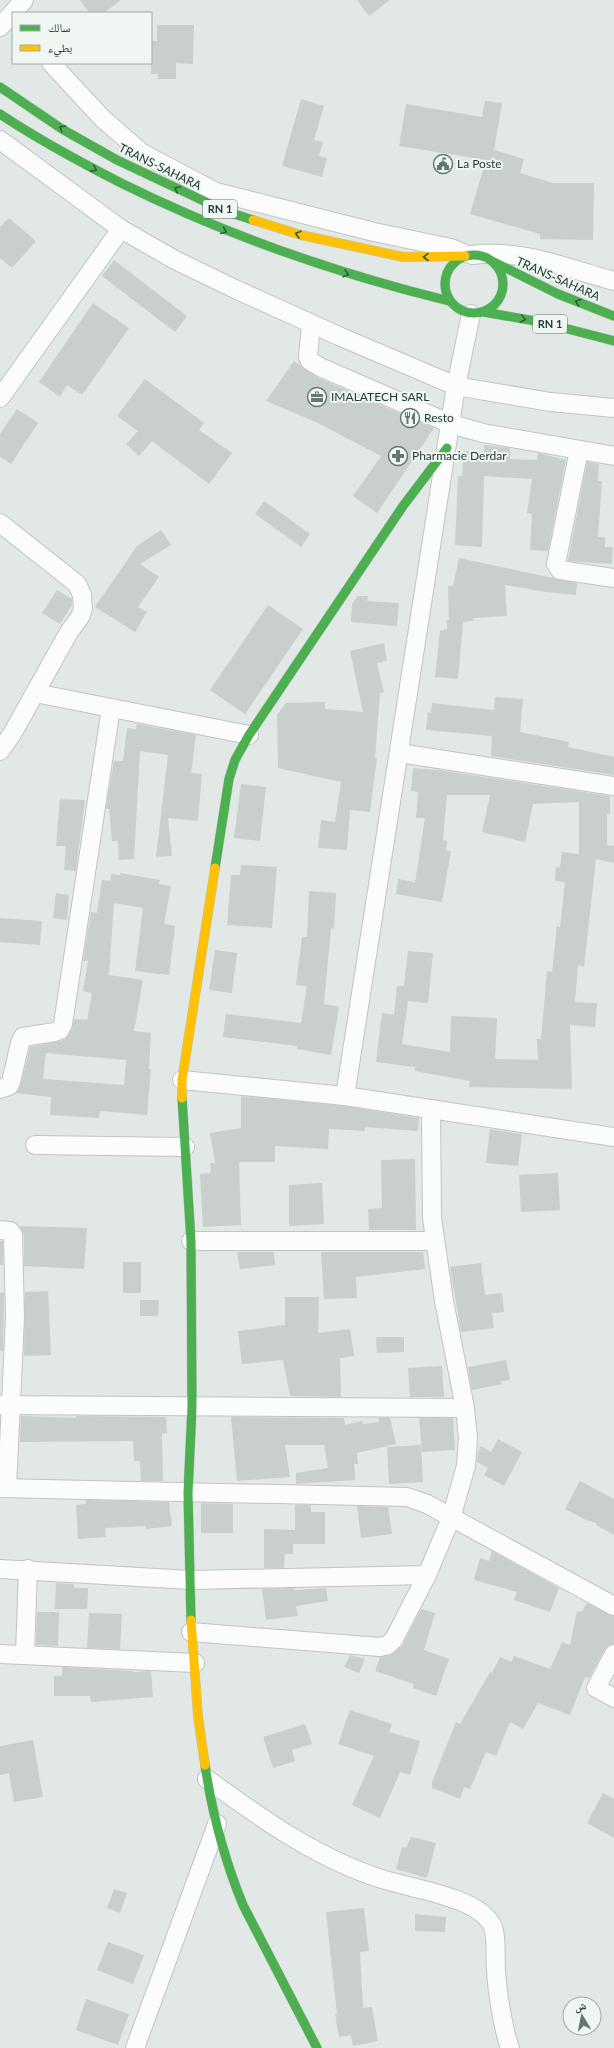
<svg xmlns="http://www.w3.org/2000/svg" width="614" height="2048" viewBox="0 0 614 2048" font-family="Lato,'Noto Naskh Arabic',sans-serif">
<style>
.building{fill:#c9cfcc;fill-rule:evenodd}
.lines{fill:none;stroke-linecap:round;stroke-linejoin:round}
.street-casing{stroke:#bfc5c2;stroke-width:20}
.fast-casing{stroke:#bec5c2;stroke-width:10}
.slow-casing{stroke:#bec5c2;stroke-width:10}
.street{stroke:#fbfcfb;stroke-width:18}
.fast{stroke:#4caf50;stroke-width:9}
.slow{stroke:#ffc107;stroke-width:9}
.oneway{stroke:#2d5e3c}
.labels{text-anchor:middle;stroke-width:4;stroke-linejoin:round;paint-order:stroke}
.shield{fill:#f0f7f3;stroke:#5e736d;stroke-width:1}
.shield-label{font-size:11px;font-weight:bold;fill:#203b33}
.poi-label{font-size:12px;fill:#203b33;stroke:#f0f7f3;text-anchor:start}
.street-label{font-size:12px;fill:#203b33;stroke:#f0f7f3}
</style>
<rect width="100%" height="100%" fill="#e2e8e5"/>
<!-- building -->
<g class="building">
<path d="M80,0h41l-17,13h-14z"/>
<path d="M357,0h33l-21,16z"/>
<path d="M157,25h37l-1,39 -17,-1v16h-18v-5h-7v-33h6z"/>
<path d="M301,99l23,7 -10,34 9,2 -4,14 8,2 -5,19 -40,-11z"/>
<path d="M485,101l17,2 -8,47 30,9 -4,14 33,10h41l-1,57 -53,-1v-5l-70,-20 16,-54 -87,-14 7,-42 76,13z"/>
<path d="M9,218l27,23 -24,27 -12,-10v-31z"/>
<path d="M114,260l73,56 -12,16 -73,-56z"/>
<path d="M93,303l36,25 -47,67 -15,-10 -7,12 -21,-15z"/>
<path d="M294,361l24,17 116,50 -57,85 -24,-17 28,-40 -65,-34 -50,-21z"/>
<path d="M145,379l59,44 -5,7 33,23 -23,31 -57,-43 -13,15 -13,-12 12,-13 -21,-15z"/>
<path d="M17,409l21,14 -27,41 -11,-7v-23z"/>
<path d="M484,445l26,3v11l27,1 1,-7 28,7 -18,91 -18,-1 2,-36 -5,-1 5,-34 -48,-3 -2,71 -27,-2 3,-69h4l2,-25 20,1z"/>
<path d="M587,462l12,2 -1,17h4l-4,56h7v10h8l-1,17 -44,-3z"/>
<path d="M264,501l46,33 -9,13 -46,-33z"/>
<path d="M161,530l10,15 -31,19 19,13 -21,30 9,5 -12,20 -40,-25 42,-61z"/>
<path d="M459,558l118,25 -1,12 -30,-3 -41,-7 2,31 -34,2v3l-10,1 -5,57 -23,-2 5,-46 7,-2v-9h2l-1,-34h5z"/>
<path d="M57,590l15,9v6l-12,19 -18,-11z"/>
<path d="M358,596h10l-1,5 32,2 -2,23 -46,-4 1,-18z"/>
<path d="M268,605l35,24 -58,85 -35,-24z"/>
<path d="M384,643l3,18 -10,2 7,29 -4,1 -5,65h2l-7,54 -20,-2 -3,40 -29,-2 3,-28 14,2 6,-40 -63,-14 -1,-53 9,-12 39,-1v7l38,3 -13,-61z"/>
<path d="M495,697l28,2 -3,33 49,10 -1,5 46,10v18l-123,-19 1,-20 -66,-6 2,-18 3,1 1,-10 62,7z"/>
<path d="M137,724l59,11 -5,38 11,1 -4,47 -30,-3 4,38 -16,1 12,-102 -28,-4 -6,108 -15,1 -1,-19h-6l-3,-32h-3l8,-48h9l4,-33 9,1z"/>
<path d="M413,768l25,2 172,26v18h-3v31l7,1v17l-18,-4 -12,107 -6,-1 -3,37 22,1 -2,24 -25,-2 2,64 -103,-2 1,-6 -55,-10v-4l-39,-5 6,-49 12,2 3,-29h7l4,-35 25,2 -5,50 -20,-2 -6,43 48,8 1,-36 46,2 -2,41 43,1 -1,-21h4l6,-68 5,1 5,-46 3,1 5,-45 -10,-1 1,-14h4l2,-15 17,2v-52l-46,2 -8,38 -43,-10 8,-37h-43l-4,45 4,1 -1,9 5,1 -9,51 -46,-8 2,-15 17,3 10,-64h-9l2,-26 -7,-1z"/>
<path d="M241,784l25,3 -6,54 -26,-3z"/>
<path d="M60,799l25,1 -9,71 -12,-1 2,-24h-10z"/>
<path d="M241,865l36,2 -5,61 -45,-3 4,-50h9z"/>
<path d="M120,873l40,7 -1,4 12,2 -7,38 11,2 -6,49 -34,-4 8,-63 -29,-5 -5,72 34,5 -9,51 17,2 -2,36h2l-4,46 -47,-4 -1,7 -49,-3 1,-18 -35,-4 5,-9 9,-37 34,-7 8,-11 2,-10 13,1 5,-27 -9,-2 5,-30h-5l8,-49 6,1 5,-33 8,1 1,-7 10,1zM46,1053l80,7 -2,25 -81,-6z"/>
<path d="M309,891l27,2 -2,36 -3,-1 -7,76 15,3 -8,48 -34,-6v-3l-74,-9 3,-23 75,9 6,-37 -11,-1 6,-48h5z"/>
<path d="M56,893l13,2 -2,25 -14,-2z"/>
<path d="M0,918l42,3 -2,24 -40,-3z"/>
<path d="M215,950l22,3 -5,40 -23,-3z"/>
<path d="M241,1096l103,10 75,12 -1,13 -53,-4v4l-36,-2 -1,20 -53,-3v16h-36l2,63 -38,2 -3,-53 11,-1 -1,-10h5l-5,-30 31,-5z"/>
<path d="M490,1129l32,5 -4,32 -32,-3z"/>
<path d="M415,1159l1,71h-47l-1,-21 14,-1 -1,-48z"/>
<path d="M558,1173l2,37 -39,2 -2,-37z"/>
<path d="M322,1183l2,41 -35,2v-41z"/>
<path d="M19,1226l68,2 -3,41 -60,-3v-31z"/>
<rect x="0" y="1241" width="3" height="24"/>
<path d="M237,1252h37l1,13 -35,4z"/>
<path d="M321,1252h102l2,17 -69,8 1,21 -33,1z"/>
<rect x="123" y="1262" width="18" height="31"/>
<path d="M481,1263l4,32 17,-2 2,19 -12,1 2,15 -33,4 -11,-65z"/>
<path d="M48,1291l3,64 -27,1 1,-64z"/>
<path d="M0,1293h4l-1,58h-3z"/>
<path d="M285,1297h34l-1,36 32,-4 4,27 -14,2 1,39 -51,-1 -7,-36 -41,4 -4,-33 47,-6z"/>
<path d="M140,1300h19l-1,16h-18z"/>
<path d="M376,1337h28v15l-27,1z"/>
<path d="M506,1360l4,20 -9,1 1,3 -30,6 -4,-23z"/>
<path d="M442,1366l2,31h-34l-2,-29z"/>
<path d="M21,1416l55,2v-2l90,1 1,16 -5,1 1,47h-22l-1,-20h-6l-1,-20 -113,1z"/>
<path d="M231,1417l113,1 1,7 17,-4 1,3 16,-2v-4h11l6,26 -39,9 1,11h-4l1,16 -59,4v-11l32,-5 -4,-23h-39l5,32 -53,4z"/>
<path d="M419,1418h34l2,32 -33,2z"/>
<path d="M498,1439l24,13 -18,34 -20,-11 4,-7 -11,-6 1,-10 3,-6 10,6z"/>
<path d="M421,1445l2,37 -34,2 -2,-37z"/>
<path d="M580,1481l34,18v36l-18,-10v-2l-10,-3 -21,-11z"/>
<path d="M86,1500l83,2 3,24 -26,3v-3l-41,2 1,9 -28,2 -2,-34 10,-1z"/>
<path d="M201,1503l32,1v29h-32z"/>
<path d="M295,1505h16v7h14v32h-32v10h-8l-1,14h-20v-39l31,1z"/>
<path d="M357,1506l31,1 4,27 -31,4z"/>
<path d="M492,1551l67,37 -9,24 -36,-12 3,-8 -43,-12 6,-22 9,3z"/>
<path d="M56,1583l18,1v4h14l-1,21h-32z"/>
<path d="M294,1588v2l32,-2 2,13 -32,5 2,10 -32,4 -4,-31z"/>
<path d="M587,1603l27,13v28l-5,1 -4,4 -16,29 -4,-1 -15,38 -32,-12 -15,26 -13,-7 -14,34 -10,-4 -16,37 -6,-2 -4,12 -28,-11v-6l24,-60 4,2 30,-52 2,1 8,-16 11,5 3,-6 36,13 12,-27 8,3 7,-34 5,1z"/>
<path d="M421,1609l14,4 -11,37 25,9 -13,37 -23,-8 1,-4 -39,-13 5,-14 11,-2 11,-9z"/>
<path d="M37,1612h22l-1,34 -22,-1z"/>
<path d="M89,1613l33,1 -2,35 -33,-1z"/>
<path d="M350,1655l15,4 -6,14 -15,-6z"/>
<path d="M62,1667l71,4v1l18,-1 2,26 -62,5 -1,-6h-36v-20h8z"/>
<path d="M350,1710l42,14 -3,8 31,9 -10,34 -10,-3 -20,46 -28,-13 22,-49 -36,-12z"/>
<path d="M305,1724l7,20 -20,6 3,11 -22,7 -10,-31z"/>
<path d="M33,1740l10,57 -29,5 -5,-29 -9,2v-29z"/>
<path d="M603,1793l11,6v39l-27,-15z"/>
<path d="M411,1837l25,6 -9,35 -31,-9 6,-22 4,1z"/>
<path d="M114,1889l13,4 -7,20 -13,-5z"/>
<path d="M364,1908l5,43 -9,1 3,56 9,-1 6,34 -25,5 -2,-11 -12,2 -4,-23h2l-11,-102z"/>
<path d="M415,1914l31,3 -1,15 -30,-1z"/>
<path d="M108,1942l36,13 -11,29 -36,-14z"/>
<path d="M86,1999l43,15 -11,31 -42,-15z"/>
</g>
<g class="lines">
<defs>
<g id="street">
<path d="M0,27l24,-27"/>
<path d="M51,63l51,55 40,35 74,39 158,40 77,16 12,5"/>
<path d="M0,140l121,89 54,31 60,29 106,48 115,49 95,16 63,6"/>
<path d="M472,255c48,-7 97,14 142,26"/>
<path d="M311,324l-3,33 2,4 12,7 129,56 32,9 131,23"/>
<path d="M0,398l121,-169"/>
<path d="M579,450l-23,114 4,6 54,8"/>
<path d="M0,523l77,61 5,11 1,14 -3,8 -11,15 -57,102 -12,17"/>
<path d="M35,693l214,42"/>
<path d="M399,753l215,33"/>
<path d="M182,1080l163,16 269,41"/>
<path d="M0,1089l9,-3 2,-4 9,-39 3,-6 32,-5 5,-2 3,-6 48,-316"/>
<path d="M345,1096l111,-710 15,-72"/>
<path d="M35,1145l150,2"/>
<path d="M0,1230l10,1 3,4 2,82 -8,171"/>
<path d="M191,1241h244"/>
<path d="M0,1405l465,3"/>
<path d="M0,1488l407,9 20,7 187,102"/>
<path d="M0,1569l191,11 236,-5"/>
<path d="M191,1632l189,15 8,-2 6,-6 33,-64 24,-57 15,-52 2,-28 -3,-30 -21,-107 -12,-83 -1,-109"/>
<path d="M0,1654l195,9"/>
<path d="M25,1654l3,-85"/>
<path d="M614,1654l-18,34 18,10"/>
<path d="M207,1779c55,40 112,81 178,101 29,9 92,17 107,45 5,9 3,34 4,45 1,20 7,59 14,78"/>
<path d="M135,2048l82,-224"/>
</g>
<g id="fast">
<path d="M0,87l62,42 55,31 108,51 28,9"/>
<path d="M0,114c39,26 80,48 121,69 105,52 214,90 328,118"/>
<circle cx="474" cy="284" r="29"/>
<path d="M494,262l64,32 56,22"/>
<path d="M484,312l57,10 73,19"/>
<path d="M215,868l14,-89 6,-19 14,-25 154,-229 44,-58"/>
<path d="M182,1098l9,143 1,166 -4,86 3,127"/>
<path d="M205,1765c7,48 20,96 38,140l74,143"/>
</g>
<g id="slow">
<path d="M253,220l48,15 102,22 62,-1"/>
<path d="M182,1098v-18l33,-212"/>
<path d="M191,1620l7,96 7,49"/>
</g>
</defs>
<!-- street casing -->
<use href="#street" class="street-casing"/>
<!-- fast casing -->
<use href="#fast" class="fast-casing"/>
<!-- slow casing -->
<use href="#slow" class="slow-casing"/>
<!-- street -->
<use href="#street" class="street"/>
<!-- fast -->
<use href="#fast" class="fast"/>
<!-- slow -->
<use href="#slow" class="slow"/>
</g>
<!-- one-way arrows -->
<defs><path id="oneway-chevron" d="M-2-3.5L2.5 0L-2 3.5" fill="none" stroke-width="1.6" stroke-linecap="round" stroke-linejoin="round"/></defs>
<g class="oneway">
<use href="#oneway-chevron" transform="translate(62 128) rotate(-148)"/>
<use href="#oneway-chevron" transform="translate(94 169) rotate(28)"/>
<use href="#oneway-chevron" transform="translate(177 189) rotate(-155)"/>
<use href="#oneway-chevron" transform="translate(224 231) rotate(21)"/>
<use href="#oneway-chevron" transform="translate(298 234) rotate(-164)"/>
<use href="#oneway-chevron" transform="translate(426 257) rotate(180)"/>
<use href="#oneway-chevron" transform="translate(346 274) rotate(16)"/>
<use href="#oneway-chevron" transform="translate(578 302) rotate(-158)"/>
<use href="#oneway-chevron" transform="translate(523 319) rotate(10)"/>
</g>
<!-- icons -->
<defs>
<symbol id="civic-ring" viewBox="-11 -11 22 22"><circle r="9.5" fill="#f0f7f3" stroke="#647871" stroke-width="1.5"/><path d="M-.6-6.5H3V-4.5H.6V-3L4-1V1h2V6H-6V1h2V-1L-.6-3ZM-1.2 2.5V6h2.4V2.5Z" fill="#647871"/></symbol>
<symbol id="office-ring" viewBox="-11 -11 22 22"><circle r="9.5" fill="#f0f7f3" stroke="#647871" stroke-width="1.5"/><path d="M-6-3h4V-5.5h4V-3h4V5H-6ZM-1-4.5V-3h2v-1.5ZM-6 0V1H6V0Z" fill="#647871"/></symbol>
<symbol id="restaurant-ring" viewBox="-11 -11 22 22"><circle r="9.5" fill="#f0f7f3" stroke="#647871" stroke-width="1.5"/><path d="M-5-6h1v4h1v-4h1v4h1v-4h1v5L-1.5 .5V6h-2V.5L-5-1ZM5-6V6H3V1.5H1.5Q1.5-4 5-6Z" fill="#647871"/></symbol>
<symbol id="pharmacy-ring" viewBox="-11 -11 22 22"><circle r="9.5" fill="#f0f7f3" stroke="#647871" stroke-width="1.5"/><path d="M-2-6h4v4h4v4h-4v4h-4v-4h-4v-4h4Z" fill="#647871"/></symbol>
</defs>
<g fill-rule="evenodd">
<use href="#civic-ring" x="432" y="153" width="22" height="22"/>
<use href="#office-ring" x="306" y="386" width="22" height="22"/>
<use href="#restaurant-ring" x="399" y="407" width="22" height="22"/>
<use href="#pharmacy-ring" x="387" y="445" width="22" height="22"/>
</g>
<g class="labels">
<!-- shield labels -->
<g class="shield">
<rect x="203" y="200" width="34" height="18" rx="3"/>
<rect x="533" y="315" width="34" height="18" rx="3"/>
</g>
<g class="shield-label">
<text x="220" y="213">RN 1</text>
<text x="550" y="328">RN 1</text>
</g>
<!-- poi labels -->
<g class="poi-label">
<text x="457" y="168">La Poste</text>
<text x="331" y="401">IMALATECH SARL</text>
<text x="424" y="422">Resto</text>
<text x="412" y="460">Pharmacie Derdar</text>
</g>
<!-- street labels -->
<g class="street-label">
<text transform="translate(160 167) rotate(26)" y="4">TRANS-SAHARA</text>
<text transform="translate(558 279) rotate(24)" y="4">TRANS-SAHARA</text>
</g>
</g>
<!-- legend -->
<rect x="12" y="12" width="140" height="52" fill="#f0f7f3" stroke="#9daca6"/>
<rect x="20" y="25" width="20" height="6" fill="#4caf50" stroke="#9daca6"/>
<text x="48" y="32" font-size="12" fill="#203b33">سالك</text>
<rect x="20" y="45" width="20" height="6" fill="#ffc107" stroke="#9daca6"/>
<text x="48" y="52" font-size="12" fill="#203b33">بطيء</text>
<!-- north arrow -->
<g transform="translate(582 2016) rotate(350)"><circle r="19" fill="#f0f7f3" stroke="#9daca6"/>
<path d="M0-3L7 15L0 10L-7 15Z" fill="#647871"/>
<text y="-6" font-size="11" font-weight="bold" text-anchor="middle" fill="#203b33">ش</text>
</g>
</svg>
